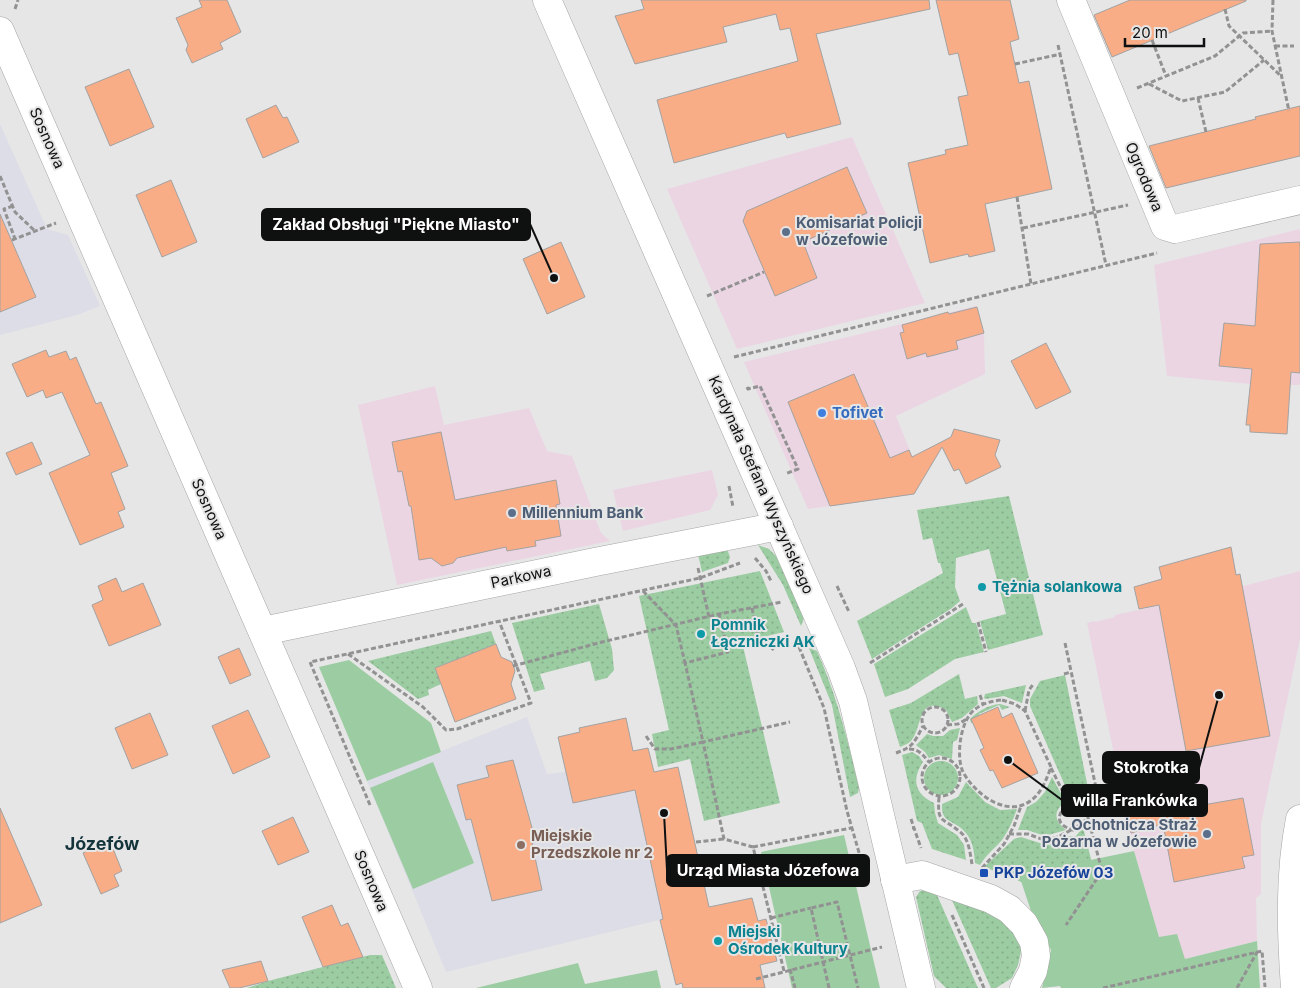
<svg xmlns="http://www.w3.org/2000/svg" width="1300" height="988" viewBox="0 0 1300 988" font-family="Inter,sans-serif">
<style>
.commercial{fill:#ebd5e3}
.built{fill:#dcdde6}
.grass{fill:url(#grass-dots)}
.park{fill:#9ccca1}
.building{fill:#f8ad87;stroke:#a3a2a2}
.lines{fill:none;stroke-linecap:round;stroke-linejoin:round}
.minor-casing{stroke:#a5a5a6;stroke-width:29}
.path{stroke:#929293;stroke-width:3;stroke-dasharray:5 2.5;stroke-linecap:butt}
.minor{stroke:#fff;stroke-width:28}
.service-dot{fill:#5c6f8a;stroke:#e6e6e7;stroke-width:2}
.shop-dot{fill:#3f7fe0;stroke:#e6e6e7;stroke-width:2}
.culture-dot{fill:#0f9aa8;stroke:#e6e6e7;stroke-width:2}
.education-dot{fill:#8d6e63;stroke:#e6e6e7;stroke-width:2}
.transit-dot{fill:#1a4fb4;stroke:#e6e6e7;stroke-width:2}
.labels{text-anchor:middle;stroke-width:4;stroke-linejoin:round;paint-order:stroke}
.street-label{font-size:15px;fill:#0f1010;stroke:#e6e6e7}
.service-label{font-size:15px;font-weight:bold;fill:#4e5e75;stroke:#e6e6e7;text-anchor:start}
.shop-label{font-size:15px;font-weight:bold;fill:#366cbe;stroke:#e6e6e7;text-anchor:start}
.culture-label{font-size:15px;font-weight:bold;fill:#0d838f;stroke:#e6e6e7;text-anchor:start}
.education-label{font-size:15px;font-weight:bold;fill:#785e54;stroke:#e6e6e7;text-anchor:start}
.transit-label{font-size:15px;font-weight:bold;fill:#164399;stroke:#e6e6e7;text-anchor:start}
.quarter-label{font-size:18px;font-weight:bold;fill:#14343c;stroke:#e6e6e7}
.leader{fill:none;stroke:#0f1010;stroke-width:2}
.callout-dot{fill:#0f1010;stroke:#e6e6e7;stroke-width:2}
.callout{fill:#0f1010;stroke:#0f1010;stroke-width:2}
.callout-label{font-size:16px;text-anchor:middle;font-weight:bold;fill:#fff}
</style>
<defs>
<pattern id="grass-dots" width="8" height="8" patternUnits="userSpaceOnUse" patternTransform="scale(1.25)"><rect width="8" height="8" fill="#9ccca1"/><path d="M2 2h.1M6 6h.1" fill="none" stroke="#85ae8a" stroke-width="1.8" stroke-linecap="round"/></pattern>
</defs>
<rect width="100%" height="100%" fill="#e6e6e7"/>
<!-- commercial -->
<g class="commercial">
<path d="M852,137l73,166 -188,46 -70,-160z"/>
<path d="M1300,229v156l-50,-1 -83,-8 -13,-111z"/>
<path d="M976,306l8,27 1,41 -89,42 26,65 -8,13 -106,15 -64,-147z"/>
<path d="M435,386l9,39 85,-17 18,43 25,5 29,77 9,8 -213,44 -39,-180z"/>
<path d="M712,470l6,25 -8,15 -87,21 -10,-41z"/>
<path d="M1300,571v68l-39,185v70l-5,4 1,43 -72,18 -26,-22 -25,-86 -47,-228 8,-2v1l20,-5v-2l106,-23z"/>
</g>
<!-- built -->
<g class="built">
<path d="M0,124l47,105 21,6 32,71 -23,9 -77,20z"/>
<path d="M527,717l20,57 19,-2 7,31 61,-19 29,135 -217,53 -79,-191z"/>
</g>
<!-- grass -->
<g class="grass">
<path d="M1009,496l34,139 -55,15 -8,-29 26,-7 -17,-65 -33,9 -1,29 5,14 -8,7 -80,51 -15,-38 86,-48 -3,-10h-2l-6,-25 -9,2 -6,-30z"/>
<path d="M758,545l11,4 7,7 28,62 -3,8 -18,-41z"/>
<path d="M727,549l3,8 -2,6 -26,9 -4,-18z"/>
<path d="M760,571l24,61 -42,10 38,161 -76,18 -14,-62 -32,8 -6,-33 17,-4 -30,-134z"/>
<path d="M599,604l13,45 2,21 -7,8 -12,3 -5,-20 -50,13 5,15 -11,3 -22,-69z"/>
<path d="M966,607l6,16h4l8,29 -29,7 -47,30 -23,8 -11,-33z"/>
<path d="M491,631l5,13 -61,24 6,16 -13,6 1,5 -11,4 -50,-38z"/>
<path d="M809,648l8,3c20,45 31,90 42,137l-1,5 -8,4 -18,-92z"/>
<path d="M959,674l6,25 12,-3 1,8 -16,14 -10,4 -6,-12c-29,-16 -23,17 -35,31 -3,3 -7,4 -11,6l-11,-37 22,-7z"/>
<path d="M1065,675l26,128h-14l-11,-15 -36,-82v-7l10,-18z"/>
<path d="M1026,685l-4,18 -18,-7 -18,3 -2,-1 1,-4z"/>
<path d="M1000,704l10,3 -8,3 -3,-5 -20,9 2,4 -10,5 -1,-4c8,-8 18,-14 30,-15z"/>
<path d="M960,728l-3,12 -4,2 -1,17 -13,-4 -10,3 -4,-6 -9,-7 11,-11 6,2h10l7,-6z"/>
<path d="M912,752l7,4 4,6c-12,18 -8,32 11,41l1,10 3,10 19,12 7,10 2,15 -34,-11 -10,-26 -5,-2 -15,-66z"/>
<circle cx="941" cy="778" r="17"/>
<path d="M1052,777l13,24c-11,11 -12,18 1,29l-21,6 -18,-6h-9l9,-23 9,-5 9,-10z"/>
<path d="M966,782l19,20 15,8 17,-1c-4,11 -8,21 -15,31 -7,8 -16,15 -22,25l-5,-2c-1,-12 -2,-24 -12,-33 -11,-11 -22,-7 -21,-26l16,-7z"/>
<path d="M1083,827l10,40 -25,38 -57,-28 -27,-10 30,-28 7,-2 25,8 23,-9h7z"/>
<path d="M926,890l11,5 41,93h-32l-12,-12 -18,-79 4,-6z"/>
<path d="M951,898l45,17 18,15 8,17 -4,18 -6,13 -16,10h-5z"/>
<path d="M370,955h12l14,33h-149l21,-7z"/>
</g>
<!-- park -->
<g class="park">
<path d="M349,660l82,63 10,29 -74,29 -48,-114z"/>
<path d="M433,762l41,101 -61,26 -43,-101z"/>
<path d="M844,835l36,153h-88l-31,-136z"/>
<path d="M1134,851l25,86 18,-3 8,25 72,-18 3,47h-199l-1,-2 -18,2 9,-38 -19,-36 -11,-33 -8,-5z"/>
<path d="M578,963l7,21 72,-14 4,18h-185z"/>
</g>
<!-- building -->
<g class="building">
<path d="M199,0h28l14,32 -21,11 3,6 -31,14 -6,-13 2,-5 -12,-27 26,-11z"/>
<path d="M641,0h288l1,9 -114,25 25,90 -54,14 -2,-5 -111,30 -17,-63 141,-39 -8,-33 -10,2 -4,-16 -53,13 4,15 -92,22 -20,-48 29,-7z"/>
<path d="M936,0h74l9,39 -9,3 9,41 10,-2 23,108 -67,15 10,47 -26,6 -1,-3 -38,9 -22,-100 38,-9 -1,-4 23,-5 -10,-48 10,-2 -10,-42 -9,2z"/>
<path d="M1130,0h116v1l-134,56 -18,-42z"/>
<path d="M129,69l25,58 -44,19 -25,-59z"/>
<path d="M276,105l7,13 4,-1 12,25 -36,16 -17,-39z"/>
<path d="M1300,106v50l-134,32 -17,-42 107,-27 -1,-2z"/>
<path d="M847,167l20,46 -64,29 14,36 -42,18 -32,-75 4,-10z"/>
<path d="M171,180l26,62 -35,15 -26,-62z"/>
<path d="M0,214l36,83 -36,15z"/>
<path d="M561,242l24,55 -38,17 -24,-55z"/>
<path d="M1300,242v131l-9,-1 -4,62 -37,-2v-7h-4l6,-56 -33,-3 5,-43 31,3 5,-82z"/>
<path d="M977,307l7,26 -28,8 2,8 -31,8 -1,-4 -19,6 -7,-26 4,-1 -2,-7 46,-13 1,2z"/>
<path d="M1046,343l25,49 -35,17 -25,-48z"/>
<path d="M46,350l3,7 17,-6 4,9 6,-3 20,47 5,-2 27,64 -17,7 14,36 -7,3 6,15 -44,18 -31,-72 41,-18 -28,-63 -16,6 -3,-8 -16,7 -15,-33z"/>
<path d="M854,374l36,84 19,-8 3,7 39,-20 3,-8 46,11 -5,15 6,12 -35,17 -7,-15 -5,2 -12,-24 -28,47 -84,12 -42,-104z"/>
<path d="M441,432l14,68 101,-20 4,24 -4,1 5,31 -26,5 1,5 -29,5 -1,-4 -49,11 -4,5 -11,3 -11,-8 -12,2 -8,-54h-2l-7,-35 -4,1 -6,-30z"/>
<path d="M32,442l10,22 -26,11 -10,-22z"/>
<path d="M1231,547l5,28 4,-1 30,162 -84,15 -27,-146 -20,4 -5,-22 28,-8 -3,-12z"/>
<path d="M116,578l6,14 21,-9 18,42 -52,21 -17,-41 11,-5 -5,-14z"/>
<path d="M496,644l5,13 11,5 3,9 -4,13 5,15 -61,23 -20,-54z"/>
<path d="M239,648l12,27 -21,9 -12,-27z"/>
<path d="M998,707l4,11 10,-5 26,60 -36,15 -9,-18 -3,1 -10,-21 4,-2 -13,-29z"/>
<path d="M248,710l22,47 -37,17 -21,-48z"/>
<path d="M150,713l18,42 -36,14 -17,-41z"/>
<path d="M626,718l7,33 15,-3 6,24 24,-5 31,140 43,-9 6,23 8,-2 11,42 -17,4 5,23h-82l-1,-5 -6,2 -16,-65 3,-1 -28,-129 -62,13 -15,-66 22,-5 -1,-4z"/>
<path d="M513,760l23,82 -4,1 10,47 -50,11 -21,-82 -5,1 -9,-35 32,-8 -3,-11z"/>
<path d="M1176,787l4,22 63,-11 11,57 -12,2 3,11 -71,14 -11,-58 -32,9 -8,-37z"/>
<path d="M0,808l42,97 -42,18z"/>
<path d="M293,817l16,35 -31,13 -16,-34z"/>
<path d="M110,841l12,30 -8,4 5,11 -18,8 -18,-41z"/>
<path d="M332,905l9,21 7,-3 15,34 -40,10 -21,-50z"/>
<path d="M261,961l7,20 -29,7h-9l-8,-18z"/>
</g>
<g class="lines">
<defs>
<g id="minor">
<path d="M547,0l294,668 12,33 68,287"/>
<path d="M1071,0l94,226 10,3 125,-29"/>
<path d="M0,31l418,957"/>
<path d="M263,631l332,-69 184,-36"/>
<path d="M895,880l27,-5 69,24 18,10 15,15 10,18 2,14 -3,15 -9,17"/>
<path d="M1295,988c-4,-56 -6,-113 5,-169"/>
</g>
</defs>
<!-- minor casing -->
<use href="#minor" class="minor-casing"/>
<!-- path -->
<g class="path">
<path d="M1273,0l-1,31 17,80"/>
<path d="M15,9l3,-9"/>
<path d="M1225,9l4,17 53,51"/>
<path d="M1152,40l14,36"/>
<path d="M1058,45l48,220"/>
<path d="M1275,46h19"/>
<path d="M1015,64l46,-10"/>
<path d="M1149,84l33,17 43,-9 39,-32"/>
<path d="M1137,88l78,-32 28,-23 29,-2"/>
<path d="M1198,98l8,34"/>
<path d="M0,176l15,36 20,19"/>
<path d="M1017,197l14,87"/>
<path d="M13,206l-9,3 11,30"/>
<path d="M1023,228l105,-23"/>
<path d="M12,240l44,-17"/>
<path d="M707,296l57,-24"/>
<path d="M734,357l423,-104"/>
<path d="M747,387l1,2 12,-3 38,83 -13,5"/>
<path d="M729,486l4,21"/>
<path d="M755,558l11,13 5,10"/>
<path d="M698,568l11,49"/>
<path d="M837,586l12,26"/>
<path d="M643,591l33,34 9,38"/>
<path d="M752,608l6,29 16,13"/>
<path d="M978,622l8,30"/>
<path d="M1065,643l36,168"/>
<path d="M799,647l25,61 23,103 13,45"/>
<path d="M348,654l75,53 23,23 11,-1 74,-26 -32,-82"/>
<path d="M870,663l93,-59"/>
<path d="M513,666l89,-24 117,-28 63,-12"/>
<path d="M1064,674l7,-2"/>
<path d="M980,695l3,9"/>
<path d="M1002,700l13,4 10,7 26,56c-4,11 -8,22 -16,30 -24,24 -59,-1 -72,-25 -7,-15 -3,-46 8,-59 8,-9 20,-12 31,-13z"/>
<circle cx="935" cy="720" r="13"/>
<path d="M1025,711l4,-21 5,-7"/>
<path d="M947,725l11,-1 9,-5"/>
<path d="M646,736l9,13h16l32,-7 -18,-79 43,-11 -9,-38"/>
<path d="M909,749c10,0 14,6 20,13"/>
<path d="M896,753c17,-6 18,-10 27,-27"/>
<circle cx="941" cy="777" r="19"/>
<path d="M1051,768l11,22 13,16 12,8 15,57 -36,54"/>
<path d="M939,797c-2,27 3,20 20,34 10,7 11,22 13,33"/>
<path d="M1072,801c-15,11 -19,23 1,29l15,-12"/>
<path d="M370,805l-60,-143 390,-84 40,-15"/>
<path d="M1087,814l34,-6"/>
<path d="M911,819l3,9"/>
<path d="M912,828h2l7,20"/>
<path d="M1009,834h19l16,6 14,-3 13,-7"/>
<path d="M696,842l28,-3"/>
<path d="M753,847l98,-19"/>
<path d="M982,868l22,-24 10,-18 7,-20"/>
<path d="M952,915l32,73"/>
<path d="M771,918l40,-10"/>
<path d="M790,969l5,19"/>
<path d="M784,971l-31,-124 -29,-8 -21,-97 87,-20"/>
<path d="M756,979l126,-32"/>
<path d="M829,988l-18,-80 26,-6 21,86"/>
<path d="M1103,988l159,-37 3,36"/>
<path d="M1237,988l20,-36"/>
</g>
<!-- minor -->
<use href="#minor" class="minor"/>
</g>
<!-- markers -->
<g class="service-dot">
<circle cx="786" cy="232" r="5"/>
<circle cx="512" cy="513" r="5"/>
<circle cx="1207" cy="834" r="5"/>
</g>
<circle class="shop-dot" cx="822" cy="413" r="5"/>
<g class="culture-dot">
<circle cx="982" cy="587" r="5"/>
<circle cx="701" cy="634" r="5"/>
<circle cx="718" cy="941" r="5"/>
</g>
<circle class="education-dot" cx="521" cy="845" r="5"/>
<rect class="transit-dot" x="979" y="868" width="10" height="10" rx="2.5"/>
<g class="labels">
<!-- street labels -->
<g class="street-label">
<text transform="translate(47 138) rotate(66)" y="5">Sosnowa</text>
<text transform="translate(1144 177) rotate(67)" y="5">Ogrodowa</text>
<text transform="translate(761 485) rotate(66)" y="5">Kardynała Stefana Wyszyńskiego</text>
<text transform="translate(209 509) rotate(66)" y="5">Sosnowa</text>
<text transform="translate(521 577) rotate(-12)" y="5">Parkowa</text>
<text transform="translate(371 881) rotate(67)" y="5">Sosnowa</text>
</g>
<!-- service labels -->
<g class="service-label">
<text x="796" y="228">Komisariat Policji<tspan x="796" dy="17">w Józefowie</tspan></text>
<text x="522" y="518">Millennium Bank</text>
<text x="1197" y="830" text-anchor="end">Ochotnicza Straż<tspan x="1197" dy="17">Pożarna w Józefowie</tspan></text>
</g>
<!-- shop labels -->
<g class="shop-label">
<text x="832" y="418">Tofivet</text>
</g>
<!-- culture labels -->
<g class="culture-label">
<text x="992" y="592">Tężnia solankowa</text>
<text x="711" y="630">Pomnik<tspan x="711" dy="17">Łączniczki AK</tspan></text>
<text x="728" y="937">Miejski<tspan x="728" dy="17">Ośrodek Kultury</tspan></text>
</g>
<!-- education labels -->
<g class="education-label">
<text x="531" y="841">Miejskie<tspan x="531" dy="17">Przedszkole nr 2</tspan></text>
</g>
<!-- transit labels -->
<g class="transit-label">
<text x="994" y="878">PKP Józefów 03</text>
</g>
<!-- quarter labels -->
<g class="quarter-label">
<text x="102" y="850">Józefów</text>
</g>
</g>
<!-- callouts -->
<path class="leader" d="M554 278L530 224M1219 695L1199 768M1008 760L1062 800M664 813L667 870"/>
<g class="callout-dot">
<circle cx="554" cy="278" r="5"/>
<circle cx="1219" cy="695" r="5"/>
<circle cx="1008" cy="760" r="5"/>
<circle cx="664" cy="813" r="5"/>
</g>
<g class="callout">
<rect x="262" y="209" width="268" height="31" rx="5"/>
<rect x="1103" y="752" width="96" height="31" rx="5"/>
<rect x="1062" y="785" width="145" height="31" rx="5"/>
<rect x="667" y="855" width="202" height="31" rx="5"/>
</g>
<g class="callout-label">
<text x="396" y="230">Zakład Obsługi "Piękne Miasto"</text>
<text x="1151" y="773">Stokrotka</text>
<text x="1135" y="806">willa Frankówka</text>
<text x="768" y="876">Urząd Miasta Józefowa</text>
</g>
<!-- scale -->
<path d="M1125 38v8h79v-8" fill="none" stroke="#0f1010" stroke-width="2.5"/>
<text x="1132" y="38" font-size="15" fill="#0f1010" stroke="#e6e6e7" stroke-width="4" paint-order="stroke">20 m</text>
</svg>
